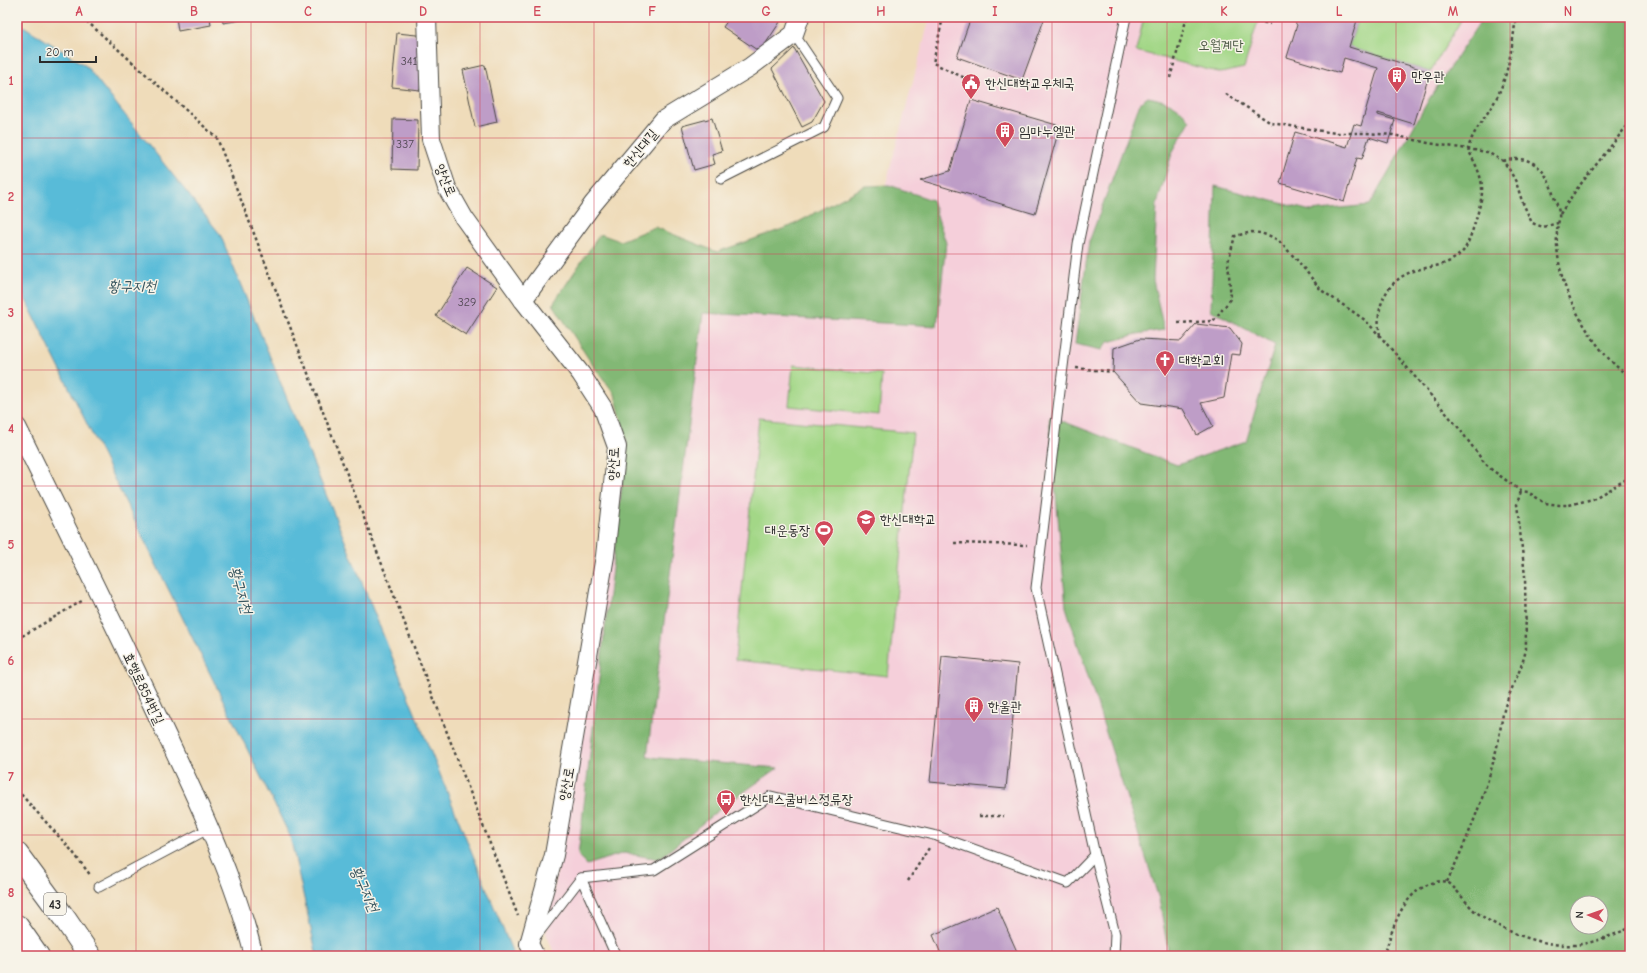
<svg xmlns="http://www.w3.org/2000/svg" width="1647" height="973" viewBox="0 0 1647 973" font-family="'Comic Neue','Poor Story',sans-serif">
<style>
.built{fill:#f5cfda}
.green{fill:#a3d787;stroke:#678159}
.forest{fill:#82b874;stroke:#567250;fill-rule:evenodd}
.water{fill:#59bbd8;stroke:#427382}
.building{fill:#be9dc7}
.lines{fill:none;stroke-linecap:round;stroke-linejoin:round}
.service-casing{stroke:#484640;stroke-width:11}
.minor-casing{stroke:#484640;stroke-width:20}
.trunk-casing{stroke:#484640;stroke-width:24}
.path{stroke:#484640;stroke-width:2.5;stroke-dasharray:3 3;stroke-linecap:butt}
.service{stroke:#fff;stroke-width:9}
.minor{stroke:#fff;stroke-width:18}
.trunk{stroke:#fff;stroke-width:22}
.grid{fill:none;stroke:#d1495b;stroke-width:1;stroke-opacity:0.55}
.labels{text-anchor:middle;stroke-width:3;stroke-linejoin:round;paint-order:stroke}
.number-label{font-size:12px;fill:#504852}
.shield{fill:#f7f3e8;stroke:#686764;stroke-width:1}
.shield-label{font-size:13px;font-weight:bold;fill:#2b2b2b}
.park-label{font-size:14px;fill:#495642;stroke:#f7f3e8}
.poi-label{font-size:14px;fill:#2b2b2b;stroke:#f7f3e8;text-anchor:start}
.street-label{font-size:14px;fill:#2b2b2b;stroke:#f7f3e8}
.water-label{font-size:15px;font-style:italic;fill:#39565f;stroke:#f7f3e8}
.neatline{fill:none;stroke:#d1495b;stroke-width:1.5}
.grid-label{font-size:13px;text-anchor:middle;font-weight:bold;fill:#d1495b}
</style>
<rect width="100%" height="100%" fill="#f7f3e8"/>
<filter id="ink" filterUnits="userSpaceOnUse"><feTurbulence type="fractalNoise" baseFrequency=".025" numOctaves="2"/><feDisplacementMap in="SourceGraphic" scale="8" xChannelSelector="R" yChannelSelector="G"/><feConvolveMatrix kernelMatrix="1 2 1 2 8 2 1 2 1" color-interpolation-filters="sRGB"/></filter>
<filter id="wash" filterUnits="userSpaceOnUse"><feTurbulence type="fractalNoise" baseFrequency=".012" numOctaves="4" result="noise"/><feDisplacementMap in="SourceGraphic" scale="16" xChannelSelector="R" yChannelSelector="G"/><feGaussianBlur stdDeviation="0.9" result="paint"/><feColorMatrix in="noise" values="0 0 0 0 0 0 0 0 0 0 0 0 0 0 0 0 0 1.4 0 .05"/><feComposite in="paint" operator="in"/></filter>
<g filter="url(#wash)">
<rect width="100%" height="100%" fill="#efdcba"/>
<!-- built -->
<path class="built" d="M930,17h553l-54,82 -59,106 -95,140 -29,96 -69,24 -18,434 10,57h-614l-9,-23 40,-225 36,-259 26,-123 237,-139z"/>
<!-- green -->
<g class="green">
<path d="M1144,17h115l-15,51 -23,5 -85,-22z"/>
<path d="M1358,17h105l-33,55 -81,-25z"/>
<path d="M793,365l89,9 -3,41 -90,-9z"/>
<path d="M759,418l154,15 -25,243 -153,-16z"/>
</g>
<!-- forest -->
<g class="forest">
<path d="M1483,17h147v939h-461l-10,-57 -93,-292 -17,-191 128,49 69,-24 29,-96 -64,-35 4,-124 96,25 59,-6 59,-106zM1577,903h24v24h-24z"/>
<path d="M1148,97c20,4 30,8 42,24l-18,32 -15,51 -4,76 11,50 -27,4 -29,8 -6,8 -27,-6 14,-102 51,-139z"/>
<path d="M889,185l43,15 14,43 -9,83 -234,-13 -56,444 131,11 -57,40 -62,51 -35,-6 -37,12 -9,-10 49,-412 -12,-49 -23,-30 -39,-60 47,-70 20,7 35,-14 62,25 74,-26 74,-40z"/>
</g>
<!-- water -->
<path class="water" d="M17,22l69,44 134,168 294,722h-197l-27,-120 -273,-554z"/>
<g id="blocks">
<!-- building -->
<g class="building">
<path d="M176,17h34l1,8 -33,6z"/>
<path d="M222,17h32v1l-31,5z"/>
<path d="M730,17h43l7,5 -20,30 -37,-25z"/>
<path d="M971,17h74l-23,63 -65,-23z"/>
<path d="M1291,17h67l-9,30 81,25 -16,52 -36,-11v2l17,5 -7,23 -19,-6 -7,22 -5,-1 -13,44 -64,-19 15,-51 52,15 7,-23 7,2 17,-58 -34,-10 -4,15 -53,-16 10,-32z"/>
<path d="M397,33l29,3 -6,54 -28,-3z"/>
<path d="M794,48l30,53 -12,21 -10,5 -30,-58z"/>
<path d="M485,65l12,57 -22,5 -12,-57z"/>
<path d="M971,100l89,26 -25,88 -115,-34 30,-9z"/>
<path d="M712,118l10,33 -10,3 3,10 -21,6 -12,-44z"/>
<path d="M393,119l25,1 -1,50 -25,-1z"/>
<path d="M467,268l30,19 -31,48 -30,-19z"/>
<path d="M1196,324l34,4 12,16 -2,11 -9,-1 -7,44 -23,5 12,23 -16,9 -14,-26 -42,-6 -28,-31 1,-24 26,-9 41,2z"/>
<path d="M942,656l76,8 -12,125 -76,-7z"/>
<path d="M997,907l22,49h-77l-9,-21z"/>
</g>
</g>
</g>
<g filter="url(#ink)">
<use href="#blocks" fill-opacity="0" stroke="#484640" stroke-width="1"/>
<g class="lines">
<defs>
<g id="service">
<path d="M721,179l103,-52 13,-29 -43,-64"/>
<path d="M1095,855l20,79 -1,22"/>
<path d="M581,878l35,78"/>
<path d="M99,887l111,-59"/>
<path d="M537,935l44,-57 73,-8 117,-74 166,40 131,47 27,-28 -59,-267 42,-344 48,-227"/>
</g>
<g id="minor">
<path d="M427,17l4,122 16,49 17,30 59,82 58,74 22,34 14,39 -12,109 -51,299 -25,89 6,12"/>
<path d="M523,300l70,-96 70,-84 87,-53 44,-33 6,-17"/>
<path d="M17,427c47,95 94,190 139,286 37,78 77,159 98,243"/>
</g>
<g id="trunk">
<path d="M17,854l48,65 25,37"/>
<path d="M17,926l21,30"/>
</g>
</defs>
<!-- service casing -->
<use href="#service" class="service-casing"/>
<!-- minor casing -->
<use href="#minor" class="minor-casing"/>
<!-- trunk casing -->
<use href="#trunk" class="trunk-casing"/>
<!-- path -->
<g class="path">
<path d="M82,17l135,121 301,778"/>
<path d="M943,17l-10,46 32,15"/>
<path d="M1240,17l30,7"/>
<path d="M1170,78l17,-61"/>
<path d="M1226,94l45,29 64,10h30l28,2 35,8 59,9 16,9 6,8 7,13 6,19 10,22 11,4 15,-4"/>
<path d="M1503,161c29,-8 44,8 51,36 2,5 5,12 5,17 1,6 -2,12 -2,18 -1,16 2,34 6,48 9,30 40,82 67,96"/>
<path d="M1560,214l16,-24 54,-68"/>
<path d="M1178,323l35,-2 18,-22 -3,-37 7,-26 17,-4 8,1 10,3 8,4 20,21 23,29 44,30 15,16 78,91 25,34 9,9 29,21 7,1 17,11 14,2h10l24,-6 37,-22"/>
<path d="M1380,335c-6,-28 7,-57 37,-65 11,-3 25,-4 35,-10 4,-3 9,-6 12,-10 6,-8 18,-48 18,-58 1,-16 -8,-30 -14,-43 5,-19 18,-32 27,-48 14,-26 17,-55 21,-84"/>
<path d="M1076,368l37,4"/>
<path d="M954,543l73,2"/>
<path d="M17,639l65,-38"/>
<path d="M17,790l55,61 19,25"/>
<path d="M979,816h25"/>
<path d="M908,881l21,-33"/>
<path d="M1447,882c20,-42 38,-86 49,-131 4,-15 5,-31 9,-45 7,-20 17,-37 21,-57l-1,-73 -8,-72 4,-13"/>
<path d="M1384,956c9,-28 17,-62 48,-73 4,-1 10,-3 15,-1 6,2 21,24 29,30 26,19 66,35 99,33 19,-2 38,-10 55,-17"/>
</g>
<!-- service -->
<use href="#service" class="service"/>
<!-- minor -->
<use href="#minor" class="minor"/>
<!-- trunk -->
<use href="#trunk" class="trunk"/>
</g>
</g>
<!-- grid -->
<path class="grid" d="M136,17v939M251,17v939M366,17v939M480,17v939M594,17v939M709,17v939M824,17v939M938,17v939M1052,17v939M1167,17v939M1282,17v939M1396,17v939M1510,17v939M17,138h1613M17,254h1613M17,370h1613M17,486h1613M17,603h1613M17,719h1613M17,835h1613"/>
<!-- icons -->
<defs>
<symbol id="building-pin" viewBox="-11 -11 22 30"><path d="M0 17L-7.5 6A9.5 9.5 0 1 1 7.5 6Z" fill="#d1495b" stroke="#f7f3e8"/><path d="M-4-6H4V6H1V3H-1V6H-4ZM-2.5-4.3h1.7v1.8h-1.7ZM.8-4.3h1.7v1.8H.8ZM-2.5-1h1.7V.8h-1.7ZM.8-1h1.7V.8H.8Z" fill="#fff"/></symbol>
<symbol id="civic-pin" viewBox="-11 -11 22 30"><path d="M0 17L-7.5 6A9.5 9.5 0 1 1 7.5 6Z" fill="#d1495b" stroke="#f7f3e8"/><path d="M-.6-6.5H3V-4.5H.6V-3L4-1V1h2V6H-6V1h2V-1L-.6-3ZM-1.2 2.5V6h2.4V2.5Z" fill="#fff"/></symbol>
<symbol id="church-pin" viewBox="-11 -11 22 30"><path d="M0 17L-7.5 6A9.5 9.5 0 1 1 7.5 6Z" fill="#d1495b" stroke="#f7f3e8"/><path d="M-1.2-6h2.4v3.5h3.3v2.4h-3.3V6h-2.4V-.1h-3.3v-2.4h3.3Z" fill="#fff"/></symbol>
<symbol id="university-pin" viewBox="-11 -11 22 30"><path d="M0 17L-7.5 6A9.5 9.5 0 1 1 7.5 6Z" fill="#d1495b" stroke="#f7f3e8"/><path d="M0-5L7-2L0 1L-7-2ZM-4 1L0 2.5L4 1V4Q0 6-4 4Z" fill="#fff"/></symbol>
<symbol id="stadium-pin" viewBox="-11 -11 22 30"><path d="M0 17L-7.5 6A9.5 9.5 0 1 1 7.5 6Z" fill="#d1495b" stroke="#f7f3e8"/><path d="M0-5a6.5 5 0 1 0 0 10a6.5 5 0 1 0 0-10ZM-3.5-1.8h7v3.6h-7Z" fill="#fff"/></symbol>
<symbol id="bus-pin" viewBox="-11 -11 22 30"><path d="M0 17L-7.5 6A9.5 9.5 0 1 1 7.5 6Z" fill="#d1495b" stroke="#f7f3e8"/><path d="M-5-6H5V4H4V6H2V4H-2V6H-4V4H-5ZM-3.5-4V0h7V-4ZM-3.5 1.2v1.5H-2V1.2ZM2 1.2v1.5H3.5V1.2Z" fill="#fff"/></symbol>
</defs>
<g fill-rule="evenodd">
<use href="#building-pin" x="1386" y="65" width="22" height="30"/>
<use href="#civic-pin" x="960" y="72" width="22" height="30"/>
<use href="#building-pin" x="994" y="120" width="22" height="30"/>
<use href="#church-pin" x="1154" y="349" width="22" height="30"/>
<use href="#university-pin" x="855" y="508" width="22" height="30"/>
<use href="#stadium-pin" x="813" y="519" width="22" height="30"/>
<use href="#building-pin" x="963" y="695" width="22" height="30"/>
<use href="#bus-pin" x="715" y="788" width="22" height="30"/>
</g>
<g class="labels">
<!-- number labels -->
<g class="number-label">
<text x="409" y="65">341</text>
<text x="405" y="148">337</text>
<text x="467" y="306">329</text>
</g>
<!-- shield labels -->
<rect class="shield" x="44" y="893" width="22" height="22" rx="3"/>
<g class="shield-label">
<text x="55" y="909">43</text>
</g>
<!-- park labels -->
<g class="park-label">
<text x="1221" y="50">오월계단</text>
</g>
<!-- poi labels -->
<g class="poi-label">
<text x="1411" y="81">만우관</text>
<text x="985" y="88">한신대학교우체국</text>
<text x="1019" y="136">임마누엘관</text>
<text x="1179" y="365">대학교회</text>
<text x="880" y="524">한신대학교</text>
<text x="810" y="535" text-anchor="end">대운동장</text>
<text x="988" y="711">한울관</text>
<text x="740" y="804">한신대스쿨버스정류장</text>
</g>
<!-- street labels -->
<g class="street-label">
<text transform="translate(640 148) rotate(-50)" y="5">한신대길</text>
<text transform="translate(446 180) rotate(68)" y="5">양산로</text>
<text transform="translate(613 464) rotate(-88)" y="5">양산로</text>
<text transform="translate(144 688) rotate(65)" y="5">효행로854번길</text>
<text transform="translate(566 784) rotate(-80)" y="5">양산로</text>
</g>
<!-- water labels -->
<g class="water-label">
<text x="132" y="291">황구지천</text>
<text transform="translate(241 590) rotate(74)" y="5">황구지천</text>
<text transform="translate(365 889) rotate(66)" y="5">황구지천</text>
</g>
</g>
<!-- margin -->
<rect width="1647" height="973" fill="none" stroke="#f7f3e8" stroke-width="44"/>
<!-- north arrow -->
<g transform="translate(1589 915) rotate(272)"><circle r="19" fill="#f7f3e8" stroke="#a5a39c"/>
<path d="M0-3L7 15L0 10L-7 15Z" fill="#d1495b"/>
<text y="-6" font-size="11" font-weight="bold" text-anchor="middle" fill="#2b2b2b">N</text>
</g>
<!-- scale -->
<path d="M40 56v6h56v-6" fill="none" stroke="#2b2b2b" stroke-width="2"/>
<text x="46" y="56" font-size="12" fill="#2b2b2b" stroke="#f7f3e8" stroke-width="3" paint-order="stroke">20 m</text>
<rect x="22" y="22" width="1603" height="929" class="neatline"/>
<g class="grid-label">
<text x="79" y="16">A</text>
<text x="194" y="16">B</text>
<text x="308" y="16">C</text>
<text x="423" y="16">D</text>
<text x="537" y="16">E</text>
<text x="652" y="16">F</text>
<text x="766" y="16">G</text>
<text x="881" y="16">H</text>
<text x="995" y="16">I</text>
<text x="1110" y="16">J</text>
<text x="1224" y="16">K</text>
<text x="1339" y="16">L</text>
<text x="1453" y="16">M</text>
<text x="1568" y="16">N</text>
<text x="11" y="85">1</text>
<text x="11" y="201">2</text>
<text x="11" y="317">3</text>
<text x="11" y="433">4</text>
<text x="11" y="549">5</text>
<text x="11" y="665">6</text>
<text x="11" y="781">7</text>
<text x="11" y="897">8</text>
</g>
</svg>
